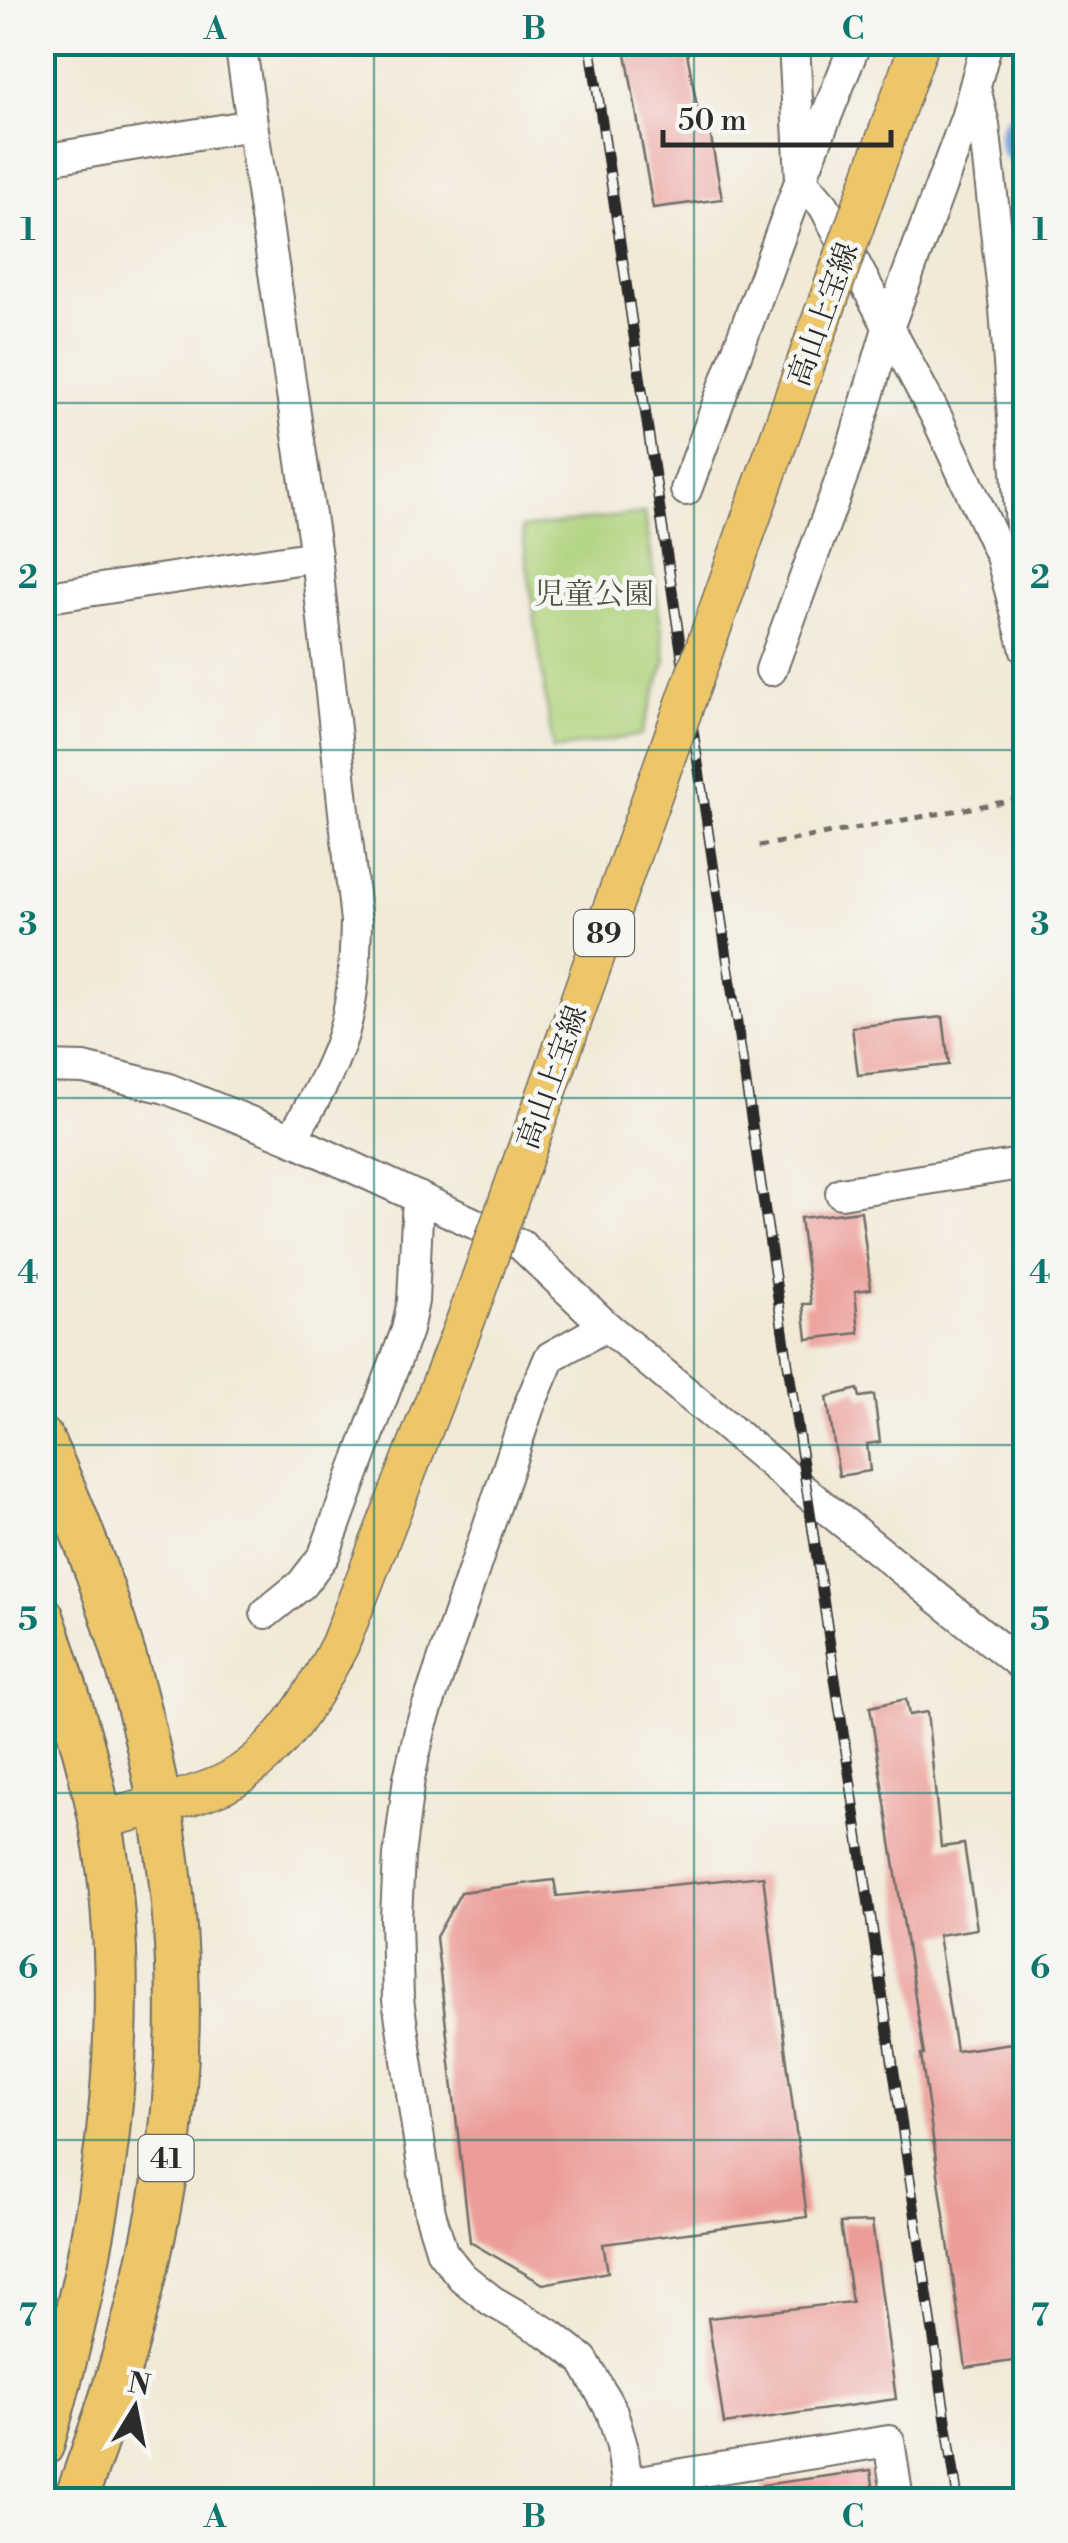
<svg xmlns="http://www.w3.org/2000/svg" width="1068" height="2543" viewBox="0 0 1068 2543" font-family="'Libre Bodoni','Noto Serif JP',serif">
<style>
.green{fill:#aed27c;stroke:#6c7e54;stroke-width:2.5}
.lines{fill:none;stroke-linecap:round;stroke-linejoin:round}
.river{stroke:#6b9ed6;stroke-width:55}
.building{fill:#ec9d99}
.minor-casing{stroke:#716e67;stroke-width:34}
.major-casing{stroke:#716e67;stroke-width:41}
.highway-casing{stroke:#716e67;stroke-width:46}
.path{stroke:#716e67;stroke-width:5;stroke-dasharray:8 8;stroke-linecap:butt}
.minor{stroke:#fff;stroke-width:30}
.major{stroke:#ecc669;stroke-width:38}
.highway{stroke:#ecc669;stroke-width:42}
.rail-casing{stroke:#2b2b2b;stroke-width:11}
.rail{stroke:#f6f6f2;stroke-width:8;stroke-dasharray:22;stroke-linecap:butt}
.major-bridge-casing{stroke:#716e67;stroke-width:41;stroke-linecap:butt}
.major-bridge{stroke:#ecc669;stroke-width:38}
.grid{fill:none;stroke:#0f766e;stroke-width:2.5;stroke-opacity:0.55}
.labels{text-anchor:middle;stroke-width:9;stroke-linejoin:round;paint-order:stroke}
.shield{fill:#f6f6f2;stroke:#686867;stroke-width:2.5}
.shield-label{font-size:28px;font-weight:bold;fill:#2b2b2b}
.street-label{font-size:30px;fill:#2b2b2b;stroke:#f6f6f2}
.park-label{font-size:30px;fill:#4c553f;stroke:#f6f6f2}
.neatline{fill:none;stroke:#0f766e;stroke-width:4}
.grid-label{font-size:32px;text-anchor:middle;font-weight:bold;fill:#0f766e}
</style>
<rect width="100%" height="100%" fill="#f6f6f2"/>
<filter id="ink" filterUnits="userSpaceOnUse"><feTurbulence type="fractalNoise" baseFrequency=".01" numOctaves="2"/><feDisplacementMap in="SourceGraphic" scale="20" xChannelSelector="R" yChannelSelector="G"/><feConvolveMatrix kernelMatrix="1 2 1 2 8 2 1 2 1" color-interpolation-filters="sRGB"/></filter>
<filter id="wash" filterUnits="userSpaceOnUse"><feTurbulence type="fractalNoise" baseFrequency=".0048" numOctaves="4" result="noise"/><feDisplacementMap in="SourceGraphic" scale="40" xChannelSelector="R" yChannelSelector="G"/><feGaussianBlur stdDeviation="2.25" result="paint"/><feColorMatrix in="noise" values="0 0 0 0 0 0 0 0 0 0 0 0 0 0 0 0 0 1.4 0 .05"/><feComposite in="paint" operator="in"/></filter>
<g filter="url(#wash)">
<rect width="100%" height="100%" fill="#f2e9d6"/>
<!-- green -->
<path class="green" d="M645,513l21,147 -25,75 -88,15 -31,-222z"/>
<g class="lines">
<!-- river -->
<path class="river" d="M1026,136v4"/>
</g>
<g id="blocks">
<!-- building -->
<g class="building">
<path d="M624,42h61l17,91 8,-1 12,67 -69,9z"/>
<path d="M943,1017l6,48 -91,10 -6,-48z"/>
<path d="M861,1211l10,78 -16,2 4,42 -52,6 -4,-35h8l-11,-86z"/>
<path d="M858,1389l2,8 14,-2 6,47 -13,2 3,27 -31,5 -12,-79z"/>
<path d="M906,1699l3,16 18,-3 14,135 23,-3 13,85 -39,6 18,116 70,-10v318l-60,9 -45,-313h3l-54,-348z"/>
<path d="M763,1876l44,341 -204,27 5,28 -65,12 -73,-42 -34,-305 25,-45 93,-12 3,16z"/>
<path d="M872,2222l24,177 -172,25 -16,-106 144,-16 -12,-79z"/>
<path d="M871,2470l4,30h-112l-1,-15z"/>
</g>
</g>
</g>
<g filter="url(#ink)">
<use href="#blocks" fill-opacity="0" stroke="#716e67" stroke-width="2.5"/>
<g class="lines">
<defs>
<g id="minor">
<path d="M240,42l76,514 40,365c-1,47 -3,97 -23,140 -11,27 -27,52 -41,78"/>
<path d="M794,42l7,137 23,27 113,212 64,138 25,94"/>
<path d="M975,88l9,37 21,184 21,285"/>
<path d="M42,160l210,-35"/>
<path d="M686,490l115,-311 55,-137"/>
<path d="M42,598l274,-42"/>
<path d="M771,670l80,-218 38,-127 77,-207 21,-76"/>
<path d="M42,1067l42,1 82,20 126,51 229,106 85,81 201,167 219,176"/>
<path d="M841,1193l185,-30"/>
<path d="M606,1326l-56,31 -21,49 -108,320 -12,52 -10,78 -3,62 2,82 32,213 12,39 20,25 30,24 59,34 32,25 29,52 10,34 7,54"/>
<path d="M266,1613l36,-29 22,-29 83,-225 6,-29 5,-104"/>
<path d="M627,2483l262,-42 9,59"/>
</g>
<path id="major" d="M100,1820c37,-10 77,-18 113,-32 61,-23 99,-89 127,-144l130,-335"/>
<g id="highway">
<path d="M42,1439c107,232 164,486 122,742 -18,108 -50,217 -89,319"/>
<path d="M42,1616c32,93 62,190 70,288 16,186 -19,364 -70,542"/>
</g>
</defs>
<!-- minor casing -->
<use href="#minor" class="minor-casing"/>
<!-- major casing -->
<use href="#major" class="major-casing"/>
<!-- highway casing -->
<use href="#highway" class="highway-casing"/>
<!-- path -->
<path class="path" d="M759,846l267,-48"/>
<!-- minor -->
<use href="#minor" class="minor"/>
<!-- major -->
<use href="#major" class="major"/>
<!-- highway -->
<use href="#highway" class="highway"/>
<defs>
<path id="rail" d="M590,42l368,2458"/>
</defs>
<!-- rail casing -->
<use href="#rail" class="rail-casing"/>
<!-- rail -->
<use href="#rail" class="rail"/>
<defs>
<path id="major-bridge" d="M470,1309l450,-1267"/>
</defs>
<!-- major-bridge casing -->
<use href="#major-bridge" class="major-bridge-casing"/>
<!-- major-bridge -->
<use href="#major-bridge" class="major-bridge"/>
</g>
</g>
<!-- grid -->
<path class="grid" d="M374,42v2458M694,42v2458M42,403h984M42,750h984M42,1098h984M42,1445h984M42,1793h984M42,2140h984"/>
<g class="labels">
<!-- shield labels -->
<g class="shield">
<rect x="574" y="910" width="60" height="46" rx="8"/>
<rect x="138.5" y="2135" width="55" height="46" rx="8"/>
</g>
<g class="shield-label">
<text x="604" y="943">89</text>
<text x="166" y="2168">41</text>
</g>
<!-- street labels -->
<g class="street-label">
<text transform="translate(823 314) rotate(-70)" y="10">高山上宝線</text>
<text transform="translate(552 1077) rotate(-70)" y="10">高山上宝線</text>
</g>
<!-- park labels -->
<g class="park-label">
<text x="594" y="604">児童公園</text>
</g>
</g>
<!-- margin -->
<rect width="1068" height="2543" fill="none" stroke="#f6f6f2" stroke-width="110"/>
<!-- north arrow -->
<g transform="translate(135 2408) rotate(10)" stroke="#f6f6f2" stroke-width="8" paint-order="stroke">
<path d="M0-8L18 38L0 25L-18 38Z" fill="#2b2b2b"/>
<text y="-15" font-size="28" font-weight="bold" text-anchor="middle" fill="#2b2b2b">N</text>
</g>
<!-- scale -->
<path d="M663 130v15h228v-15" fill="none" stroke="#2b2b2b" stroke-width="5"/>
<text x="678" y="130" font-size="30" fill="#2b2b2b" stroke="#f6f6f2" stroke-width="8" paint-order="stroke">50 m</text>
<rect x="55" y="55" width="958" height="2433" class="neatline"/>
<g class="grid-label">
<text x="215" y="39">A</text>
<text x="534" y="39">B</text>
<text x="853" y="39">C</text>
<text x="28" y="240">1</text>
<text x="1040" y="240">1</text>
<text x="28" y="588">2</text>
<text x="1040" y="588">2</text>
<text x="28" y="935">3</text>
<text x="1040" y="935">3</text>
<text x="28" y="1283">4</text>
<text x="1040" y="1283">4</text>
<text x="28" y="1630">5</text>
<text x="1040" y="1630">5</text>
<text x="28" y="1978">6</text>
<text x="1040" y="1978">6</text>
<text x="28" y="2326">7</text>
<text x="1040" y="2326">7</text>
<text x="215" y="2527">A</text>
<text x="534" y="2527">B</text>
<text x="853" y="2527">C</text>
</g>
</svg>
